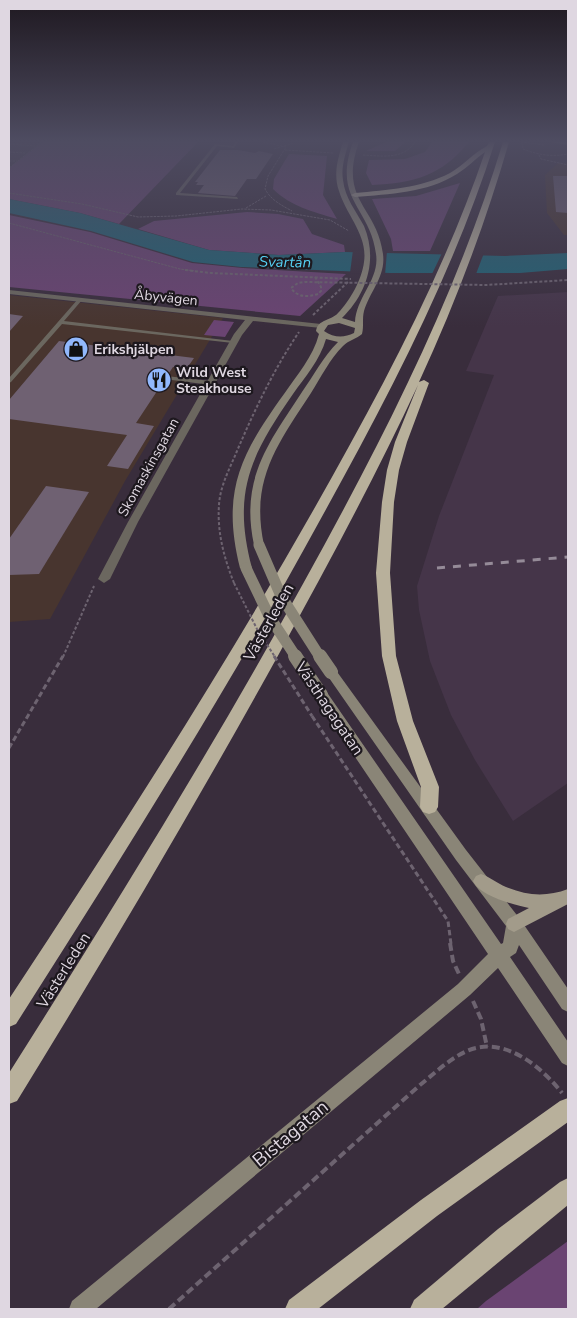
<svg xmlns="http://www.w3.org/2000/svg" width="577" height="1318" viewBox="0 0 577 1318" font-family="'Nunito Sans',sans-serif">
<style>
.commercial{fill:#48352f}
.built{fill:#453549}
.green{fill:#6a4472}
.water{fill:#216173}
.pier{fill:#392d3c}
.building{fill:#6f6172}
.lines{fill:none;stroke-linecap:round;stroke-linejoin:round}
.path-far3{stroke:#6d6370;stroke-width:1;stroke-dasharray:2.5 1;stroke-linecap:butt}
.path-far2{stroke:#6d6370;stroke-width:2;stroke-dasharray:3 2;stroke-linecap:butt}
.path-far1{stroke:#6d6370;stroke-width:3;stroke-dasharray:5.5 3;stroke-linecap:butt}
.path{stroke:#6d6370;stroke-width:4;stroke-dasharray:8 4;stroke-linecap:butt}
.lane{fill:#6b675f;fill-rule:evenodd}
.street{fill:#6b675f;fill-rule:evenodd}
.secondary{fill:#8a8577;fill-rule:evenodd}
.primary{fill:#a29b8a;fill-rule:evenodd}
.highway{fill:#b8b09b;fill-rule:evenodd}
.rail{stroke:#958b98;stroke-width:3;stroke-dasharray:8 8;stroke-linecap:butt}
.path-bridge-far2{stroke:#6d6370;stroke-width:1;stroke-dasharray:2.5 1;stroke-linecap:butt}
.path-bridge-far1{stroke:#6d6370;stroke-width:2;stroke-dasharray:3 2;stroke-linecap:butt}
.path-bridge{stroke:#6d6370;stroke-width:3;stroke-dasharray:5.5 3;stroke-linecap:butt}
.secondary-bridge-far1{stroke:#8a8577;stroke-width:11}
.secondary-bridge{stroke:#8a8577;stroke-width:14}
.labels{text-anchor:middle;stroke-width:4.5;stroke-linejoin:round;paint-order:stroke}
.far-street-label{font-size:14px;fill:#dfd7e1;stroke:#1d181e}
.far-poi-label{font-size:14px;font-weight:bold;fill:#dfd7e1;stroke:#1d181e;text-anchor:start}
.far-water-label{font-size:15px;font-style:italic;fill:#55cff2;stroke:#1d181e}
.street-label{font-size:16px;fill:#dfd7e1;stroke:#1d181e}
.near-street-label{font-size:19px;fill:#dfd7e1;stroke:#1d181e}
</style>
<rect width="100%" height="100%" fill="#392d3c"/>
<!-- commercial -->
<g class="commercial">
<path d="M558,163h10v72h-4l-17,-22 -2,-38z"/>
<path d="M9,295l214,23 -98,163 -75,138 -41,3z"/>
</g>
<!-- built -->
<g class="built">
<path d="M9,142h34l-34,26z"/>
<path d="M568,292v491l-55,38 -38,-61 -24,-45 -21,-54 -11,-51 -2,-24 22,-70 55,-141 -28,-4 32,-75z"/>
</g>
<!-- green -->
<g class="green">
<path d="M43,142h155l-79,82 -39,-11 -71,-14v-31z"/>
<path d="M386,142h19l-10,9h-29z"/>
<path d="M432,142h37c-28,34 -55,41 -97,43l-6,-12 3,-13 36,-1 20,-7z"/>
<path d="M289,154l38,2 -4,39 14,24c-26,-8 -45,-12 -64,-30l1,-10z"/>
<path d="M460,183l-30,68h-37l-2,-12 -19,-40 44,-3z"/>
<path d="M247,212l31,2 25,5 9,15 32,11 1,7 -66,3 -70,-5 -71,-21 16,-8z"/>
<path d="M9,215l81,17 102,31 51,5 103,6 -46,42 -291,-29z"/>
<path d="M214,320l20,2 -9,15 -21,-2z"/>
<path d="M568,1241v68h-91l9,-8z"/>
</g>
<!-- water -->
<path class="water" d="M9,199l71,14 129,37 70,5 66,-3 160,4 63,-3v16l-48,4h-130l-149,-6 -48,-5 -102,-31 -82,-18z"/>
<!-- pier -->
<g class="pier">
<path d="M353,250l34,1 -2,24 -35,-2z"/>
<path d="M442,253h42l-8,21h-44z"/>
</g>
<!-- building -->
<g class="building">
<path d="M220,150h18l17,3 4,-2 14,3 -17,25h-9l-12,17 -37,-3 6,-8h-8l2,-3h-3z"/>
<path d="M553,176h15v37l-12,-1z"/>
<path d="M9,314l14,2 -14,16z"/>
<path d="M59,341l135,17 -7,10 -14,-1 -37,56 18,3 -26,43 -21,-3 20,-31 -118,-16v-19z"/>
<path d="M46,486l43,6 -50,82 -30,1v-36z"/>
</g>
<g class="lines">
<!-- path-far3 -->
<g class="path-far3">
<path d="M263,142l23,5 -18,29 -3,13c6,11 16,16 27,22"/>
<path d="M522,142l1,7c15,6 29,8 45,5"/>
<path d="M9,144l26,2"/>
<path d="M538,144l6,1"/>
<path d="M274,149l20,-6"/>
<path d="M285,150l48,3"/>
<path d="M9,152l16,1"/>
<path d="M363,155c19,1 40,5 52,-13"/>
<path d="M539,155l2,4 27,6"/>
<path d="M9,161h8"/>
<path d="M9,168l33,-26"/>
<path d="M9,193l73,11 56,13 38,-1 66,-7 29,1 59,10 19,11"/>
<path d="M246,208l20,-12"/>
<path d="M9,223l171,46 15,2"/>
</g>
<!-- path-far2 -->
<g class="path-far2">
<path d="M185,270l26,3 140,6"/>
<path d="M315,277l6,10v4l-3,3"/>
<path d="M313,315l36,-34"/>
<path d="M234,583c-10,-25 -17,-51 -15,-78 1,-19 11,-37 18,-54 18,-42 37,-82 62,-119"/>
<path d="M63,657l31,-71"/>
</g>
<!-- path-far1 -->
<g class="path-far1">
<path d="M312,716l136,205 3,23"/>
<path d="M9,748l54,-92"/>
</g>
<!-- path -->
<g class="path">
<path d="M450,943l3,18 6,13"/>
<path d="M473,1001l8,18 6,28"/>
<path d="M169,1309l251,-224c15,-12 29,-26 47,-34 36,-16 74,15 95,42"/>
</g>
<!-- lane -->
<g class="lane">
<path d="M235,142h3l-4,6 -17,-2 -37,47 57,4 1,2 -62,-4v-2l39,-49 18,2z"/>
<path d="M78,299l4,1 -18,21 169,20 2,1 -2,1 -171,-19 -51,58 -2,1v-5z"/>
<path d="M166,376l45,5 3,2 -3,2 -47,-6 -1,-1z"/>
</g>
<!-- street -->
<path class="street" d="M9,290l312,34 4,2 -4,2 -68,-7 -11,14 -104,187 -28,57 -6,4 -6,-4 30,-57 106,-188 11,-14 -236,-26z"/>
<!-- secondary -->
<g class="secondary">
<path d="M343,142h6c-4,13 -8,26 -6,38 2,18 13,31 21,46 14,33 3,68 -22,92l13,4c1,-25 25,-43 21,-68 -6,-48 -44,-54 -23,-112h6c-21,59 18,64 24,112 3,22 -13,37 -19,57 -2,8 0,15 -2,23 -6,5 -13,6 -19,12 -13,13 -22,31 -32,47 -34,52 -61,87 -47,152l-5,4 -5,-4c-14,-66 14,-101 48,-153 12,-17 21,-35 36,-50l-12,-3c-6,21 -21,38 -33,55 -43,62 -61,99 -41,174l-6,4 -6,-4c-19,-76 0,-113 44,-174 13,-19 29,-37 35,-60l-3,-3c2,-12 15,-10 22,-18 12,-12 24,-34 26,-51 4,-27 -18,-47 -25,-71 -6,-17 -1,-33 4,-49zM339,323l16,5 -1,5c-10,5 -20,5 -30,-2l4,-6z"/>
<path d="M551,142h17v3z"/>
<path d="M331,667l4,2 131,181 54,69 48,70v23l-6,-3 -43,-64 -3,8 -6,4 58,85v24l-6,-3 -64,-95 -28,27 -374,314h-27l3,-8 386,-317 30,-30 -172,-255 -1,-4 1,-4h10l175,253 2,-1 3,-17 -50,-66 -129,-185 -2,-3 2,-3z"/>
</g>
<!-- primary -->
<path class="primary" d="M481,874c9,3 16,9 25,13 21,9 41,10 62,2v15l-54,28 -6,-3 -2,-5 2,-5 21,-11c-15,-3 -49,-12 -56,-27l3,-5z"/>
<!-- highway -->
<g class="highway">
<path d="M489,142h6c-43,134 -108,257 -176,380 -94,172 -198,337 -303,502l-7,3v-28c106,-161 210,-322 305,-490 65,-115 128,-231 171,-357 -10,7 -18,16 -28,22 -30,19 -68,20 -102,23l-4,-2 4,-2c32,-3 66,-5 95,-20 13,-7 23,-20 37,-27z"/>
<path d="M503,142h6c-24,83 -54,162 -90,240l5,-2 5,3 -22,59 -8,28 -5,32 -4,71 6,83 17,65 26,66 -1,20 -3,5 -6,2 -6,-2 -3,-5 1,-20 -24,-66 -15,-65 -6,-83 6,-71 5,-32 8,-28 23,-57c-42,91 -90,179 -138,267 -84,152 -172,301 -263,449l-8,3v-31c102,-161 203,-324 295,-491 79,-143 151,-283 199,-440z"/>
<path d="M568,1098v24l-131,94 -119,93h-33l4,-9 132,-100 139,-99z"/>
<path d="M568,1178v27l-126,104h-32l4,-9 84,-71 62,-47z"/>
</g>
<!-- rail -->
<path class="rail" d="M437,568l131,-11"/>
<!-- path-bridge-far2 -->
<path class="path-bridge-far2" d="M521,142l17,2"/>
<!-- path-bridge-far1 -->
<g class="path-bridge-far1">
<path d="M318,294c-10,3 -20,4 -27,-6l7,-5 7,-1 181,3 82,-5"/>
<path d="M234,583l23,46 18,28"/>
</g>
<!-- path-bridge -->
<path class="path-bridge" d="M274,656l38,60"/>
<!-- secondary-bridge-far1 -->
<g class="secondary-bridge-far1">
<path d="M259,545l22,51 39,61"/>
<path d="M246,568l23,48 27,41"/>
</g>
<!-- secondary-bridge -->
<g class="secondary-bridge">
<path d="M295,656l26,39"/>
<path d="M320,656l11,16"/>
</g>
</g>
<!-- sky -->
<linearGradient id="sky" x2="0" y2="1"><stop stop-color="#1f1921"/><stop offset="0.43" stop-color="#4e4c61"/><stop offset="1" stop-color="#4e4c61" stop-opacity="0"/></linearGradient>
<rect width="577" height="327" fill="url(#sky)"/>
<!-- icons -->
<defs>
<symbol id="shop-disc" viewBox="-11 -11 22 22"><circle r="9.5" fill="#91b8fd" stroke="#1d181e"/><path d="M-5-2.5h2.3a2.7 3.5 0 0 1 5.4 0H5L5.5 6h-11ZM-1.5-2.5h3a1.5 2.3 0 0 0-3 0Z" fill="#111"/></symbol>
<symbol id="restaurant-disc" viewBox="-11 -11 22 22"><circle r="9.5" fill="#91b8fd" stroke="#1d181e"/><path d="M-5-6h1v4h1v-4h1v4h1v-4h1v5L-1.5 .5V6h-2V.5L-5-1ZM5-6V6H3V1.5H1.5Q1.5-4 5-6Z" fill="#111"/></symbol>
</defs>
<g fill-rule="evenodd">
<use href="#shop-disc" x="62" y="335" width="28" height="28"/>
<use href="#restaurant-disc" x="145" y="366" width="28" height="28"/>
</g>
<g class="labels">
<!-- far-street labels -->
<g class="far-street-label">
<text transform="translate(166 297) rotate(6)" y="5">Åbyvägen</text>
<text transform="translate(148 467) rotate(-61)" y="5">Skomaskinsgatan</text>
</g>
<!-- far-poi labels -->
<g class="far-poi-label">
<text x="94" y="354">Erikshjälpen</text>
<text x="176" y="377">Wild West<tspan x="176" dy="16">Steakhouse</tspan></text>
</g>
<!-- far-water labels -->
<g class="far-water-label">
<text transform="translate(285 262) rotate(1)" y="5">Svartån</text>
</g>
<!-- street labels -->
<g class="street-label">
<text transform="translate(268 622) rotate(-61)" y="6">Västerleden</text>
<text transform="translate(330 708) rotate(56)" y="6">Västhagagatan</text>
<text transform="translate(63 970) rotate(-58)" y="6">Västerleden</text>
</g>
<!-- near-street labels -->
<g class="near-street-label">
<text transform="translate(290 1133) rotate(-40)" y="7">Bistagatan</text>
</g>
</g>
<!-- border -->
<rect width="577" height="1318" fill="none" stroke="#dfd7e1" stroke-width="20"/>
</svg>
